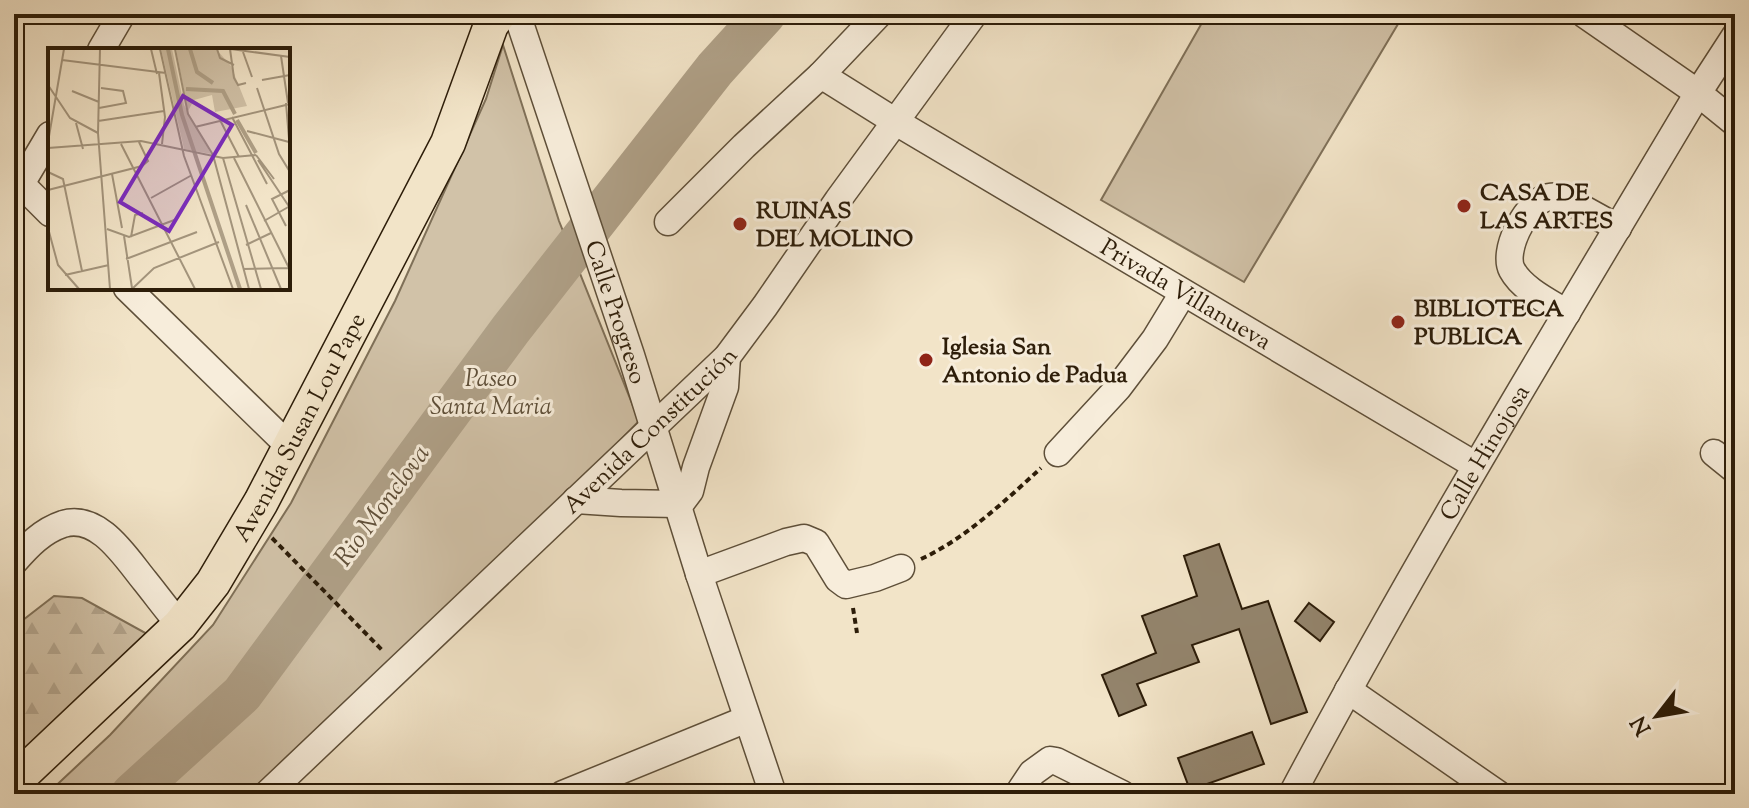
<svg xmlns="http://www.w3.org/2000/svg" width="1749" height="808" viewBox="0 0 1749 808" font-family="'Sorts Mill Goudy',serif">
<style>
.forest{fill:url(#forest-firs);stroke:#7f7058;stroke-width:2}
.park{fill:#d1c2a8;stroke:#7f7058;stroke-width:2}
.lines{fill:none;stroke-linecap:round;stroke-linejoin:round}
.river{stroke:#afa087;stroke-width:42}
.building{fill:#93846c;stroke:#2d1d09;stroke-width:2}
.minor-casing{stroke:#5e4f39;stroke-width:29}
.major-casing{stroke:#2d1d09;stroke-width:37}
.path{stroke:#2d1d09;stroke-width:4;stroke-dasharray:6 4;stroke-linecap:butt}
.minor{stroke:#f7eddb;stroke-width:26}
.major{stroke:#f2e4c8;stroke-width:34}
.poi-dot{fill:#8f2418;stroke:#f7eddb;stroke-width:3}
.labels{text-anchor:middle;stroke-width:6;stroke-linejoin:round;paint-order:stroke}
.poi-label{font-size:24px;font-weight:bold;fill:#2d1d09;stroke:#f7eddb;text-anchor:start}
.street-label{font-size:24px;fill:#2d1d09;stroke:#f7eddb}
.park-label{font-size:24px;font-style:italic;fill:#5e4f39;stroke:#f7eddb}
.water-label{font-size:26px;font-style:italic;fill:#61513b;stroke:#f7eddb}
.inset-river{fill:none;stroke:#afa087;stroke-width:4}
.inset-road{fill:none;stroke:#a3947c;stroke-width:2}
.view{fill:#7b2cbf;fill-opacity:0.15;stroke:#7b2cbf;stroke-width:4}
.inset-edge{fill:none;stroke:#2d1d09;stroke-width:4}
</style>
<defs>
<pattern id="forest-firs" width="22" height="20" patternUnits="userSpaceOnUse" patternTransform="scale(2)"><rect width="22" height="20" fill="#d1c2a8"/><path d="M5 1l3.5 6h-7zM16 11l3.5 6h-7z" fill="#b4a68f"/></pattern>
</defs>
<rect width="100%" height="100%" fill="#f2e4c8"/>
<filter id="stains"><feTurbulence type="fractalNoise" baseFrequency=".0025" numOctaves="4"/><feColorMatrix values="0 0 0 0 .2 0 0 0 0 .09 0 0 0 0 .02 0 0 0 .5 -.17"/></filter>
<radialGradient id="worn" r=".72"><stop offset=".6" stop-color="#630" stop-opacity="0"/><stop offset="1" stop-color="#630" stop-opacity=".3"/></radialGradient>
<!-- forest -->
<path class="forest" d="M54,596l28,2 67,37 -135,123v-131z"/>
<!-- park -->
<g class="park">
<path d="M1207,14h197l-160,268 -143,-82z"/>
<path d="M503,45l56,176 80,200 -118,121 -266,252h-208l63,-59 103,-110 78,-122 104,-202 91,-202z"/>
</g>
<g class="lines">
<!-- river -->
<path class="river" d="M132,794l110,-100 269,-365 204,-260 50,-55"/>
</g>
<!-- building -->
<g class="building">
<path d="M1219,544l23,65 26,-8 39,111 -36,12 -32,-95 -47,16 7,17 -62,22 9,21 -27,11 -17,-41 54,-22 -14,-37 55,-20 -13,-40z"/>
<path d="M1309,603l25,19 -14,19 -25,-20z"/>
<path d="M1252,732l12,32 -74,26 -12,-32z"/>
</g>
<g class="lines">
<defs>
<g id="minor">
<path id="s1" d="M517,14l114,341 68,219 74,220"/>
<path d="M1584,14l114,79 37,30"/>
<path d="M101,50l21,-36"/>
<path d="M821,75l58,-61"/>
<path d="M14,177l36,36"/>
<path d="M21,184l29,-49"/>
<path id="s2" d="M668,222l76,-76 77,-71 75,47 579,343"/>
<path d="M127,288l162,158"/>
<path d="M1567,313c-18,-11 -45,-24 -55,-43 -10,-19 13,-63 31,-71 6,-3 12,-3 19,-2l56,31"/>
<path d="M1058,453l60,-65 37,-49 28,-46"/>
<path d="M1714,453l21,17"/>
<path d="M576,500l45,3 57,1"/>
<path d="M678,507l12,-16 6,-24 29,-80 2,-30"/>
<path d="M14,562c14,-16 28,-31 49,-38 36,-11 63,34 82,57 12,15 23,30 35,44"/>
<path d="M699,574l87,-32 18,-4 12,5 22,36 8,6 29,-7 26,-10"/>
<path d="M1348,690l150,104"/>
<path id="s3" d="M267,794l460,-437 38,-51 73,-106 136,-186"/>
<path d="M563,794l184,-75"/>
<path d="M1018,794l14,-21 18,-13 6,1 66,33"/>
<path id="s4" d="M1292,794c127,-239 268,-469 406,-701l37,-57"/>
</g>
<g id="major">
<path id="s5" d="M14,782l166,-157 33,-42 48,-81 187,-359 43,-118 8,-11"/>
</g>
</defs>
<!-- minor casing -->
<use href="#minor" class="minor-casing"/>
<!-- major casing -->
<use href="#major" class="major-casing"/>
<!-- path -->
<g class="path">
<path d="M272,538l111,113"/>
<path d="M921,559c44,-20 85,-59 120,-91"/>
<path d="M853,608l4,25"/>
<path d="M14,678v8"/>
</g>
<!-- minor -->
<use href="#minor" class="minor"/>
<!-- major -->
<use href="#major" class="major"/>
</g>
<!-- markers -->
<g class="poi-dot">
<circle cx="1464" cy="206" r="8"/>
<circle cx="740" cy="224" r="8"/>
<circle cx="1398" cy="322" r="8"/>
<circle cx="926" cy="360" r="8"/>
</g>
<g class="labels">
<!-- poi labels -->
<g class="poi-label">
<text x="1480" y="200">CASA DE<tspan x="1480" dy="28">LAS ARTES</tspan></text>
<text x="756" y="218">RUINAS<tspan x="756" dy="28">DEL MOLINO</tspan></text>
<text x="1414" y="316">BIBLIOTECA<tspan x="1414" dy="28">PUBLICA</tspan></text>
<text x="942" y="354">Iglesia San<tspan x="942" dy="28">Antonio de Padua</tspan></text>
</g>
<!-- street labels -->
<g class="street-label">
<text dy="8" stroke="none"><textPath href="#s2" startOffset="638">Privada Villanueva</textPath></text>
<text dy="8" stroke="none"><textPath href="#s1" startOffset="314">Calle Progreso</textPath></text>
<text dy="8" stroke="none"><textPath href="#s5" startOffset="460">Avenida Susan Lou Pape</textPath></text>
<text dy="8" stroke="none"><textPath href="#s3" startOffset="528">Avenida Constitución</textPath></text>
<text dy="8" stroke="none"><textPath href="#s4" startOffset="392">Calle Hinojosa</textPath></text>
</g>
<!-- park labels -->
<g class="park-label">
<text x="491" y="386">Paseo<tspan x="491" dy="28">Santa Maria</tspan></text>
</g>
<!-- water labels -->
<g class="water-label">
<text transform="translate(381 505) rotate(-54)" y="9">Rio Monclova</text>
</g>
</g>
<!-- overview -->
<g transform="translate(48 48)">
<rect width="242" height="242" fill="#f2e4c8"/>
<path d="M128,1h40l15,17 16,40 -32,6 -3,-17 -18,5 -6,11z" fill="#d1c2a8"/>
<path d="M113,1h11l12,56 27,49 -27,-5z" fill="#d1c2a8"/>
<path class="inset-river" d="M120,1l14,66 58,174M142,1l7,23 16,11M138,41l37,2 12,23M189,72l19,33"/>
<path class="inset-road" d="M52,1l-2,84 12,156M103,1l6,25M112,1l24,107 49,133M127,1l13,65 25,41 36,134M169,1l3,9 14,7M182,1l4,29 4,7 8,-2M183,1l59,8M195,4l9,25M233,8l7,47M14,12l104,13M111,25l6,44 -3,27M214,32l28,-5M0,37l22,33 28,15M209,40l22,66 11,18M24,43l27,11M238,55l4,48M51,60l27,-5 -3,-12 -22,-3M184,69l35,67M172,72l19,37M50,73l66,-10M28,75l7,26M147,79l95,-23M199,83l42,11M0,94l16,-93M73,96l74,145M0,100l93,-7 82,17 33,-3M208,107l18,24M175,110l38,131M186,110l56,112M210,112l32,48M0,124l15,7 19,92M64,126l10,54M0,142l94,-24 6,-5 -9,-19M103,150l41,-23M198,157l35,84M216,173l26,-15M238,178l-14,-27 18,-9M0,180l10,37 21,24M59,181l22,8 48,-18M76,188l8,52M83,189l4,-22 8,-2M198,197l25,-12M78,211l71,-27M195,221l46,-1M17,227l44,-10M84,241l22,-21 65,-26"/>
<path class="view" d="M135,48l49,29 -63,106 -49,-29z"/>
<rect width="242" height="242" class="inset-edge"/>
</g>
<!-- margin -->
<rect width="1749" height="808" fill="none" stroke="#f2e4c8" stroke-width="48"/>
<rect x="16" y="16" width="1717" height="776" fill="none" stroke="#2d1d09" stroke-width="4"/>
<rect x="24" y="24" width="1701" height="760" fill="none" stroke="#2d1d09" stroke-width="2"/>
<!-- north arrow -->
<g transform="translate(1657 716) rotate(239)" stroke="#f7eddb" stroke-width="6" paint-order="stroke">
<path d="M0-6L14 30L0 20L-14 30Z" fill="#2d1d09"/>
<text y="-12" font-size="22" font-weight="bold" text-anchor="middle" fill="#2d1d09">N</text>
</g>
<rect width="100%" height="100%" filter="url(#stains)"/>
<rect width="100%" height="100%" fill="url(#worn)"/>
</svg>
